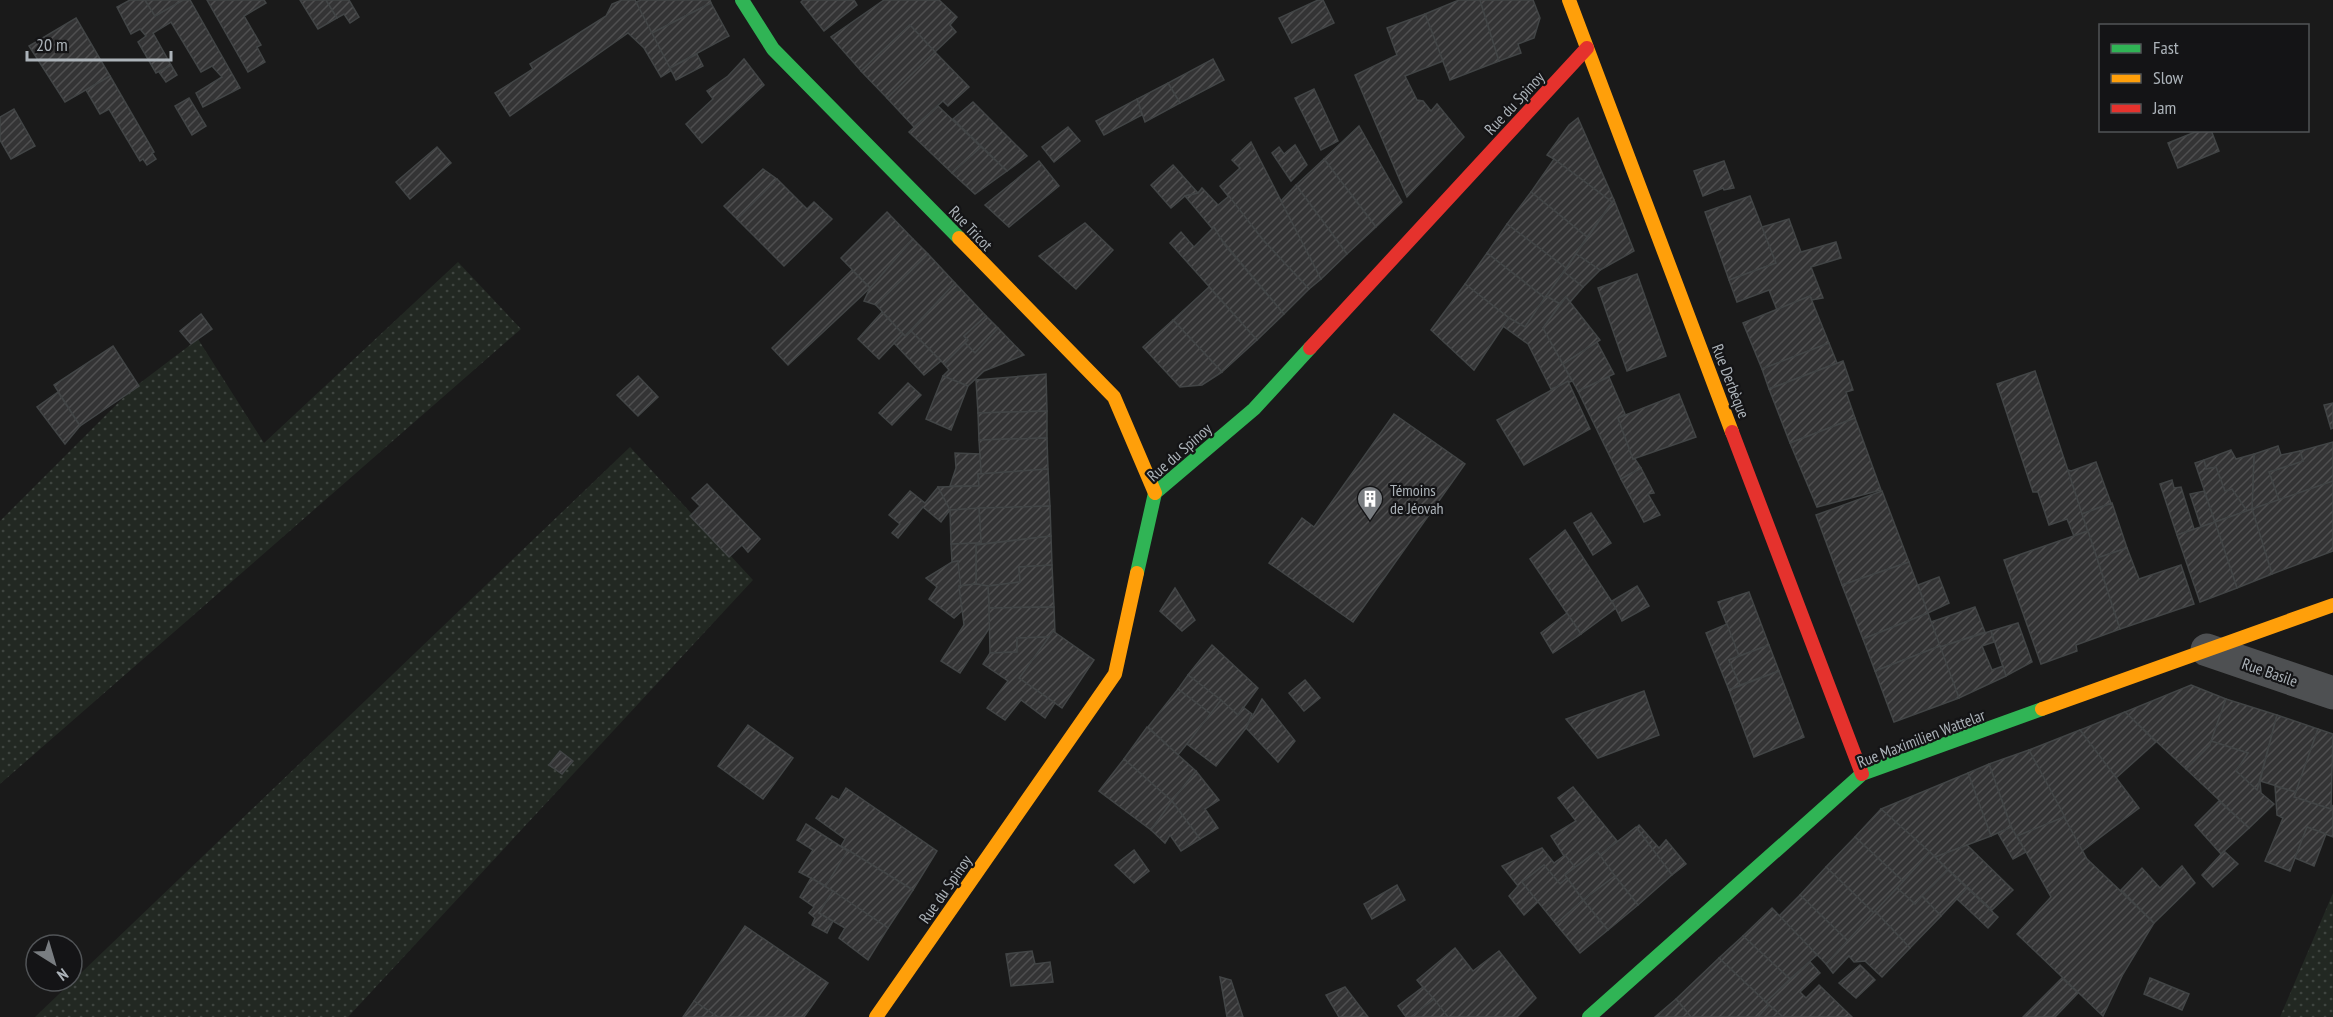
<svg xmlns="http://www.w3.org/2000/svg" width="2333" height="1017" viewBox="0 0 2333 1017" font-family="'PT Sans Narrow',sans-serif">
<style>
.grass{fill:url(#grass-dots)}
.building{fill:url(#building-hatch);stroke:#424546;stroke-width:1.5}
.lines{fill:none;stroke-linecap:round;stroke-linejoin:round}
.street{stroke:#4e5052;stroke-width:33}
.fast{stroke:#30b455;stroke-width:14}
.slow{stroke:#ff9f0a;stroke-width:14}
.jam{stroke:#e5322d;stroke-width:14}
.labels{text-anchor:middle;stroke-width:4.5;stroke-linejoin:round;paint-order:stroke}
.street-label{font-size:16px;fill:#acb3b9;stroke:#141416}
.poi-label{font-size:16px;fill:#acb3b9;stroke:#141416;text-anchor:start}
</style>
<defs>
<pattern id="grass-dots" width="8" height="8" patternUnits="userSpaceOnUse" patternTransform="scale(1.5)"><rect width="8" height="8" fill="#222822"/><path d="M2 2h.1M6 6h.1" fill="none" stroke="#3f4540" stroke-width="1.8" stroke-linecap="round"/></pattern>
<pattern id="building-hatch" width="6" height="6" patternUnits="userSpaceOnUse" patternTransform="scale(1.5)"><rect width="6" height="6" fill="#343435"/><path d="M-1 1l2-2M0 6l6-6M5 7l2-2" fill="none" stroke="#4f4f50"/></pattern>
</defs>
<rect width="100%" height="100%" fill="#1a1a1a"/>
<!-- grass -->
<g class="grass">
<path d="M458,262l63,67 -521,455v-263l132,-132 66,-50 66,104z"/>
<path d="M630,447l123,133 -405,437h-313z"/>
<path d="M2333,893v124h-53z"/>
</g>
<!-- building -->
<g class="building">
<path d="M130,0h15l10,16 28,-16h7l50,88 -37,19 -7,-14 26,-16 -10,-11 -11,6 -30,-50 -18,11 18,32 -15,8 -18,-31 8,-6 -6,-7 -9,5 -14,-27z"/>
<path d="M145,0h38l-28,16z"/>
<path d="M207,0h57l2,3 -22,13 17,29 -4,2 8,15 -17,10z"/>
<path d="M300,0h26l11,18 -19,11z"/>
<path d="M326,0h23l10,17 -9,6 -6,-9 -7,4z"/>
<path d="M622,0h13l37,70 -11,7 -17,-29 -16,-15 -118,83 -15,-23 38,-24 -3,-5 76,-48 6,-12z"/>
<path d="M641,0h69l1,3 -59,30 -16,-31z"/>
<path d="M803,0h51l3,5 -33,26 -23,-29z"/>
<path d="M884,0h55l18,17 -7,8 6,7 -21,20 -25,-27 -49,46 -30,-34z"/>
<path d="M1318,0h5l11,23 -42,20 -13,-25z"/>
<path d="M1459,0h21l19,61 -49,19 -25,-66z"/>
<path d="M1480,0h53l7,18 -6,20 -16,6 3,9 -22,8z"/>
<path d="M711,3l18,33 -59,32 -18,-35z"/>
<path d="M1425,14l18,47 -38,15 12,24 6,1 8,10 6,-7 27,33 -57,60 -52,-122 42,-20 -10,-27z"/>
<path d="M76,18l34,58 -45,26 -36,-56z"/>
<path d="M910,25l25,27 -48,46 -26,-27z"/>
<path d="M935,52l34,35 -21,19 -5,-5 -29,26 -27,-29z"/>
<path d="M697,54l6,12 -27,14 -6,-12z"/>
<path d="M744,59l20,26 -62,58 -16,-19 27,-25 -6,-8 21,-15z"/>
<path d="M1213,59l11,21 -44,23 -12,-20z"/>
<path d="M171,65l6,10 -11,7 -7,-10z"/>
<path d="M110,76l44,76 -2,1 4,6 -9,6 -4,-6 -3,2 -31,-52 -9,5 -14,-24z"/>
<path d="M1168,83l12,20 -35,19 -8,-23z"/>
<path d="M1314,89l24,52 -17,9 -26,-52z"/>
<path d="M189,98l17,28 -14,9 -17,-29z"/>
<path d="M1137,99l5,16 -38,20 -8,-14z"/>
<path d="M973,102l54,54 -20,15 -54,-52z"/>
<path d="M938,106l43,41 -29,26 -43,-41z"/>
<path d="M14,109l21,37 -24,13 -11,-19v-23z"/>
<path d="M1578,118l36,82 -2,2 -58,-43 -7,-4 22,-30z"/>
<path d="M1359,126l43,76 -26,25 -52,-68z"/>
<path d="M1068,127l12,14 -26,21 -12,-15z"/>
<path d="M2200,130h11l8,21 -41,17 -10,-25z"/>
<path d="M1251,142l70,137 -12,10 -46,-49 -43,-54 20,-18 -8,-8z"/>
<path d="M1295,145l12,20 -16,16 -19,-28 7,-6 5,7z"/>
<path d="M437,147l14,16 -41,36 -14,-17z"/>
<path d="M981,147l26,24 -32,23 -23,-21z"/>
<path d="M1324,159l52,68 -29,27 -51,-69z"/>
<path d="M1554,159l58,43 -25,35 -56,-45z"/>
<path d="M1039,161l20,25 -50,41 -24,-22z"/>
<path d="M1724,161l10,27 -10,2 -1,-2 -20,8 -9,-25z"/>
<path d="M1173,165l25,28 -13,3 -14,12 -20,-23z"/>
<path d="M763,169l14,10 -40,40 -13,-13z"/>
<path d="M777,179l30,30 7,-7 18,17 -48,47 -47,-47z"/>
<path d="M1296,185l51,69 -26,25 -40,-78z"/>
<path d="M1202,188l16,17 11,-9 34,44 46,49 -25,25 -99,-118 13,-3z"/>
<path d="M1531,192l56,45 -21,31 -59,-44z"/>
<path d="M1750,196l26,67 -47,17 -24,-68z"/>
<path d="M1614,200l20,51 -34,19 -24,-16z"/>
<path d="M887,212l26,27 -43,49 -29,-30z"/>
<path d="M1789,219l12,33 35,-10 5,16 -30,9 12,31 -11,2 -2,-4 -33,14 -8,-20 -32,12 -8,-22 47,-17 -14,-36z"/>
<path d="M1085,223l28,27 -37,39 -37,-33z"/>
<path d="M1507,224l59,44 -21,30 -58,-45z"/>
<path d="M1214,227l10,17 60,70 -27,26 -87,-97 11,-11 13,15z"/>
<path d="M913,239l15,15 -52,51 -12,-4 6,-13z"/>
<path d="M1487,253l58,45 -20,29 -16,-9 -44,-34z"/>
<path d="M928,254l27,29 -50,53 -29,-31z"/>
<path d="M1576,254l24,16 -17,17 -19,-15z"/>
<path d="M852,270l18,18 -82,77 -16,-17z"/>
<path d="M1564,272l19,15 -13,15 -4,-5 -6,7 -14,-8z"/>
<path d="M1637,274l29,82 -39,15 -29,-83z"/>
<path d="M955,283l31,33 -22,20 4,4 -24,24 -33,-33z"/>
<path d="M1465,284l44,34 -35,52 -43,-40z"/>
<path d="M1209,287l48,53 -35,32 -49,-52z"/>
<path d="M1546,296l14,8 -17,24 29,53 -21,8 -23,-45 -25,-18 6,-8 16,9z"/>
<path d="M1810,296l19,47 -67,26 -19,-46z"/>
<path d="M1566,297l34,43 -37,24 -20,-36z"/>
<path d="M882,312l21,22 -24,25 -21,-20z"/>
<path d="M201,314l11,15 -21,15 -11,-13z"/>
<path d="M986,316l12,12 -23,25 -10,-10 3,-3 -4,-4z"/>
<path d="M1173,320l49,52 -20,13 -22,2 -37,-40z"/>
<path d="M998,328l26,27 -40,16 -16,15 -25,-10 6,-6 -5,-6 21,-21 10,10z"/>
<path d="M911,331l30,30 -17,14 -30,-32 9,-9 2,2z"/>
<path d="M1597,342l17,32 -36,17 -15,-27z"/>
<path d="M1829,343l8,20 -68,26 -7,-20z"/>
<path d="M113,346l26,40 -59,40 -26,-41z"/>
<path d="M1843,361l10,29 -7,2 9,26 -65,25 -21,-54z"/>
<path d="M2035,371l53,160 -14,5 -7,-17 -18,6 -11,-33h-5l-36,-108z"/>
<path d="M1046,374l1,37 -69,2 -2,-33z"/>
<path d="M638,376l20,21 -20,19 -21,-21z"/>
<path d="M943,376l25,10 -17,44 -25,-11z"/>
<path d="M1609,377l16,37 -7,4 15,41h2l6,9 -20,11 -43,-88z"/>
<path d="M1568,381l22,48 -66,36 -27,-45z"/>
<path d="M908,383l13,12 -29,30 -13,-12z"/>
<path d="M58,392l22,34 -15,18 -28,-37z"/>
<path d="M1679,394l17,43 -63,22 -15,-41z"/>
<path d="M2333,403v25l-2,1 -7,-24z"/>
<path d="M1047,411v27l-68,2 -1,-27z"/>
<path d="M1394,414l71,50 -112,158 -84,-59 33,-45 12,9z"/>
<path d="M1855,418l26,72 -64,17 -27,-64z"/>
<path d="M1047,438l1,31 -67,5 -2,-34z"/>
<path d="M2333,442v39l-54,19 -10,-28 34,-11 -3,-10z"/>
<path d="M2278,446l3,9 19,-4 3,10 -34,11 10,28 -27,9 2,-55z"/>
<path d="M2231,450l5,9 18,-5 -2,55 -5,2 -15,-22 -7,2 -9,-24 -10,2 -1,-4 -1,-5z"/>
<path d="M955,453l25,1 1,20h-3l1,12h-29l6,-18z"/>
<path d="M2204,460l2,9 10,-2 9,24 7,-2 15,22 -32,11 -20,-59z"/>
<path d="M2096,462l15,41 -29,11 -14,-44 3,1z"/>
<path d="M1641,468l13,25 -6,1 12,21 -16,7 -23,-43z"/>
<path d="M1048,469l2,37 -100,4 -12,-23 41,-1 -1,-12z"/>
<path d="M2172,480l2,8 7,-1 13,42 -17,6 -17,-51z"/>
<path d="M2333,481v70l-61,23 -20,-65z"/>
<path d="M707,484l53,55 -12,13 -6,-7 -13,12 -39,-41 10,-10 -8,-8z"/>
<path d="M938,487l12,23 -9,12 -18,-15 -25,31 -6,-5 8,-9 -11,-9 21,-24 15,12z"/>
<path d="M1882,491l27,71 -67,23 -26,-70z"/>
<path d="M2204,491l11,31 -14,5 -11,-33z"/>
<path d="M2112,503l15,45 -30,10 -15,-44z"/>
<path d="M1050,506l1,30 -70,8 -2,-36z"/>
<path d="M979,508l2,35 -30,1 -1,-34z"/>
<path d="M2252,509l20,65 -35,14 -22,-66z"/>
<path d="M1591,513l20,30 -18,12 -19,-32z"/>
<path d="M2215,522l22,66 -37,14 -23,-67z"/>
<path d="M1565,530l51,78 -35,26 -51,-75z"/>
<path d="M2088,531l32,98 -44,16 1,6 -36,13 -37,-104z"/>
<path d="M1051,536l1,29 -33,2 1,15 -32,4 -12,-2v-39z"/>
<path d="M981,543l-5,2v39l-17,2 -1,-25 -6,1 -1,-18z"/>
<path d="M2127,548l12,31 42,-14 13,39 -74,25 -23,-71z"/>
<path d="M958,561l5,49 -9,8 -25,-19 8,-12 -11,-9 26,-16z"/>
<path d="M1909,562l19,51 -65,26 -21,-54z"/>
<path d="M1052,565l2,42 -65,1 -1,-22 32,-4 -1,-15z"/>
<path d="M1939,577l10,26 -21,10 -10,-28z"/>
<path d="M976,584l12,2 2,41 -30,46 -19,-12 23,-36 -5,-39z"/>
<path d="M1637,586l12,20 -27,15 -10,-20z"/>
<path d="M1175,588l20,32 -13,11 -22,-20z"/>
<path d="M1749,592l20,53 -30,11 -21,-54z"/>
<path d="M1054,607l1,26 -2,-2 -4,6 -32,1v14l-27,1 -1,-45z"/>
<path d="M1975,607l10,25 -45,15 -9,-25z"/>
<path d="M1567,613l14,21 -28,19 -12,-20z"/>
<path d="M1928,613l12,33 -65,25 -12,-32z"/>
<path d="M2018,623l14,39 -26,14 -15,-45z"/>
<path d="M1727,624l12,32 -10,4 11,25 -11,5 -23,-57z"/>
<path d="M1053,631l41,29 -32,48 -43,-30z"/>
<path d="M1991,631l3,11 -12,4 10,24 11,-4 3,10 -47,22 -19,-51z"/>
<path d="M1049,637l-30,41 36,25 -10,15 -24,-18 -16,20 -18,-12 21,-27 -25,-17 7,-11 27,-1v-14z"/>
<path d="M1212,645l46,43 -20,27 -50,-40z"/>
<path d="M1769,645l10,26 -39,14 -11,-25z"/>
<path d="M1940,646l19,52 -65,24 -19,-51z"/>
<path d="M1779,671l25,66 -50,20 -25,-67z"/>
<path d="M1188,675l33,25 -10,14 -33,-25z"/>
<path d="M1305,680l15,18 -16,13 -15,-18z"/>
<path d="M2191,685l35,14 -16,46 -24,24 -61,-57z"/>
<path d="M1178,689l33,25 -33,41 -30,-28z"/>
<path d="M1644,691l15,44 -61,23 -32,-39z"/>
<path d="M1262,699l33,42 -17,21 -32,-34z"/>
<path d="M2226,699l51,16 -20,75 -21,-19 12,-18 -37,-12z"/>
<path d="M1221,700l17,15 5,-8 9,7 -6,14 -30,38 -29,-22z"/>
<path d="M2125,712l31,30 -40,36 -36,-48z"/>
<path d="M2277,715l41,14 -22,63 -36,-11z"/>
<path d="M748,725l45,33 -30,41 -45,-33z"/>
<path d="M1147,727l49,44 -24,30 -48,-42z"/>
<path d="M2318,729l15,5 -2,75 -37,-12z"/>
<path d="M2080,730l59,78 -57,43 -53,-101z"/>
<path d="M2211,741l37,12 -12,18 21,19 3,-9 1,12 13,11 -25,24 -63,-59 24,-24z"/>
<path d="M2029,750l36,67 -50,20 -26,-73z"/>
<path d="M560,751l13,10 -11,13 -13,-9z"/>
<path d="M1124,759l48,42 -21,29 -52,-39z"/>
<path d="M1989,764l22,63 -20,9 -23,-63z"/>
<path d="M1196,771l23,29 -14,9 13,19 -18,11 -28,-38z"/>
<path d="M1968,773l23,63 -56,21 -54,-48z"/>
<path d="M2275,786l21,6 -2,5 37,12 2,-4v32l-26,-10 -17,44 -25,-10 18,-43 -6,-3z"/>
<path d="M1573,787l44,54 -17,14 -3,-4 -22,16 -11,-11 -13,-20 25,-15 -18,-23z"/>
<path d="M846,788l91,63 -24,39 -72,-44 4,-7 -29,-21 16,-22 7,4z"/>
<path d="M1172,801l28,38 -19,12 -11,-16 -5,8 -14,-13z"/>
<path d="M2219,801l30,27 -28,26 -26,-29z"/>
<path d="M1881,809l49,43 -27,29 -48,-44z"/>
<path d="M2064,817l23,42 67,64 -31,51 -20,42 -86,-82 34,-37 -34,-61z"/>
<path d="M806,824l42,27 -22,35 -27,-14 14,-22 -16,-10z"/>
<path d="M1639,825l20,23 7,-8 20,24 -14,11 -36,-47z"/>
<path d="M1636,827l36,48 -34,30 -39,-49z"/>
<path d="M2011,827l15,25 -13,7 -15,-26z"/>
<path d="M2307,827l19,7 -12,32 -19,-8z"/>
<path d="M1855,837l48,44 -29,32 -48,-46z"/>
<path d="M1967,845l46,45 -21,20 -57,-53z"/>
<path d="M1542,848l12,15 11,-8 10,12 -10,8 2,3 -7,6 -16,-19 -22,17 16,20 -14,13 -15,-19 9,-10 -16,-20z"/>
<path d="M848,850l65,40 -25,38 -63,-41z"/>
<path d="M1134,850l15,21 -15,12 -19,-18z"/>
<path d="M1597,851l18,25 -32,24 -18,-25z"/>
<path d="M2224,851l14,13 -25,23 -11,-12z"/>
<path d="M1930,852l18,18 -33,34 -18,-16z"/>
<path d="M1544,865l16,19 7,-6 16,22 -27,24 -34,-42z"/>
<path d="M2182,866l13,17 -41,40 -33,-33 21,-22 18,20z"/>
<path d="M1826,867l48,46 -26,28 -48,-46z"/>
<path d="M1948,870l19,18 -26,28 -19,-20z"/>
<path d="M1615,876l23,29 -30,25 -25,-30z"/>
<path d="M811,878l22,13 -14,22 14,8 -6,12 -15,-8 3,-7 -6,-5 5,-6 -14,-10z"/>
<path d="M1397,885l8,15 -33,19 -8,-15z"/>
<path d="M1897,888l18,16 7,-8 19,20 -31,32 -35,-37z"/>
<path d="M1967,888l31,29 -10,11 -31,-29z"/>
<path d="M833,891l55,37 -20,32 -29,-22 6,-10 -26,-15z"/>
<path d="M1800,895l48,46 -22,23 -47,-48z"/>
<path d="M1583,900l25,30 -28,23 -24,-29z"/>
<path d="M1772,908l45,47 -27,24 -47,-43z"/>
<path d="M1875,911l35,37 -28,29 -17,-16 -11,1 -5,-6 -16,17 -7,-9z"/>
<path d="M745,926l83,57 -24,34h-86l-24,-16z"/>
<path d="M1743,936l47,43 -24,23 -47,-44z"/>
<path d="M1455,948l18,23 26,-20 37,47 -19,19h-69l-31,-37z"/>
<path d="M1032,951l3,13 15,-2 3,20 -42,4 -5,-32z"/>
<path d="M1719,958l50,47 -11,12h-67l-15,-18z"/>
<path d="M1810,962l10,11 -20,19 6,6 13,-13 33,32h-69l-17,-15z"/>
<path d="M1860,965l15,15 -19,18 -17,-15z"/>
<path d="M1220,977l11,3 12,37h-16z"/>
<path d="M2062,978l16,15 -23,24h-32z"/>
<path d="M2150,978l39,16 -7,16 -38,-16z"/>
<path d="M1345,987l23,30h-29l-13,-22z"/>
<path d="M1423,987l11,12 -23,18h-5l-8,-11z"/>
<path d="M1434,999l14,18h-37z"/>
<path d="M1676,999l15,18h-36z"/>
<path d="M694,1001l24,16h-35z"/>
<path d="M1769,1005l14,12h-25z"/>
</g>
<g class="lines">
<!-- street -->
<path class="street" d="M2207,650l126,43"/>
<!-- fast -->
<g class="fast">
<path d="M742,0l31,49 186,189"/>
<path d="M1137,573l18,-80 99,-84 56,-61"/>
<path d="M1589,1017l273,-243 180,-65"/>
</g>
<!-- slow -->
<g class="slow">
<path d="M1569,0l163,432"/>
<path d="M959,238l155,159 41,96"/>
<path d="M2042,709l291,-104"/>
<path d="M876,1017l239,-343 22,-101"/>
</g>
<!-- jam -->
<g class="jam">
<path d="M1310,348l277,-300"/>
<path d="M1732,432l130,342"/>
</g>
</g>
<!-- icons -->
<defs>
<symbol id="building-pin" viewBox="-11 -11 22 30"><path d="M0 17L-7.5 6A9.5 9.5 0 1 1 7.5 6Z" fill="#797d81" stroke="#141416"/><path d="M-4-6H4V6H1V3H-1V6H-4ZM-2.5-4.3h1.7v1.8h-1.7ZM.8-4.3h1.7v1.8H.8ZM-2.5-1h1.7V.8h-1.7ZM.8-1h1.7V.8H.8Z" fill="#fff"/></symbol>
</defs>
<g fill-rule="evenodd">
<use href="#building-pin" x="1355" y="484" width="30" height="40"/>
</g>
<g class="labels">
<!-- street labels -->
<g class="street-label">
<text transform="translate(1514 103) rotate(-47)" y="6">Rue du Spinoy</text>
<text transform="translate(971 228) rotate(46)" y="6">Rue Tricot</text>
<text transform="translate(1731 381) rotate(69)" y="6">Rue Derbèque</text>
<text transform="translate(1179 452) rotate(-41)" y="6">Rue du Spinoy</text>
<text transform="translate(2270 672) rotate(19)" y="6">Rue Basile</text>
<text transform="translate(1921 738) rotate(-21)" y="6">Rue Maximilien Wattelar</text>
<text transform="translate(945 889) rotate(-55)" y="6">Rue du Spinoy</text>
</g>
<!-- poi labels -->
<g class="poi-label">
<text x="1390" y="496">Témoins<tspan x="1390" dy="18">de Jéovah</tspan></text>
</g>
</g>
<!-- legend -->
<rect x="2099" y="24" width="210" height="108" fill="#141416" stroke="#515457" stroke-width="1.5"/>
<rect x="2111" y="44" width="30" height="9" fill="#30b455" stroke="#515457" stroke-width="1.5"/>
<text x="2153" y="54" font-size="18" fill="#acb3b9">Fast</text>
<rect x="2111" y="74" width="30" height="9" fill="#ff9f0a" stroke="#515457" stroke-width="1.5"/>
<text x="2153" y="84" font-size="18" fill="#acb3b9">Slow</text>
<rect x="2111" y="104" width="30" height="9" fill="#e5322d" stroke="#515457" stroke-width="1.5"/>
<text x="2153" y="114" font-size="18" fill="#acb3b9">Jam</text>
<!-- north arrow -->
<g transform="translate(54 963) rotate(143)"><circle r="28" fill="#141416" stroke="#515457" stroke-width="1.5"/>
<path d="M0-4.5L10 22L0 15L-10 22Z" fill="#797d81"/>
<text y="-9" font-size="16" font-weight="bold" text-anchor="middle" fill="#acb3b9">N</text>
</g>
<!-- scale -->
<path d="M27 51v9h144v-9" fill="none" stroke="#acb3b9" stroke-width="3"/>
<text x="36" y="51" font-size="18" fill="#acb3b9" stroke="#141416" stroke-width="4.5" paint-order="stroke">20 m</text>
</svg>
